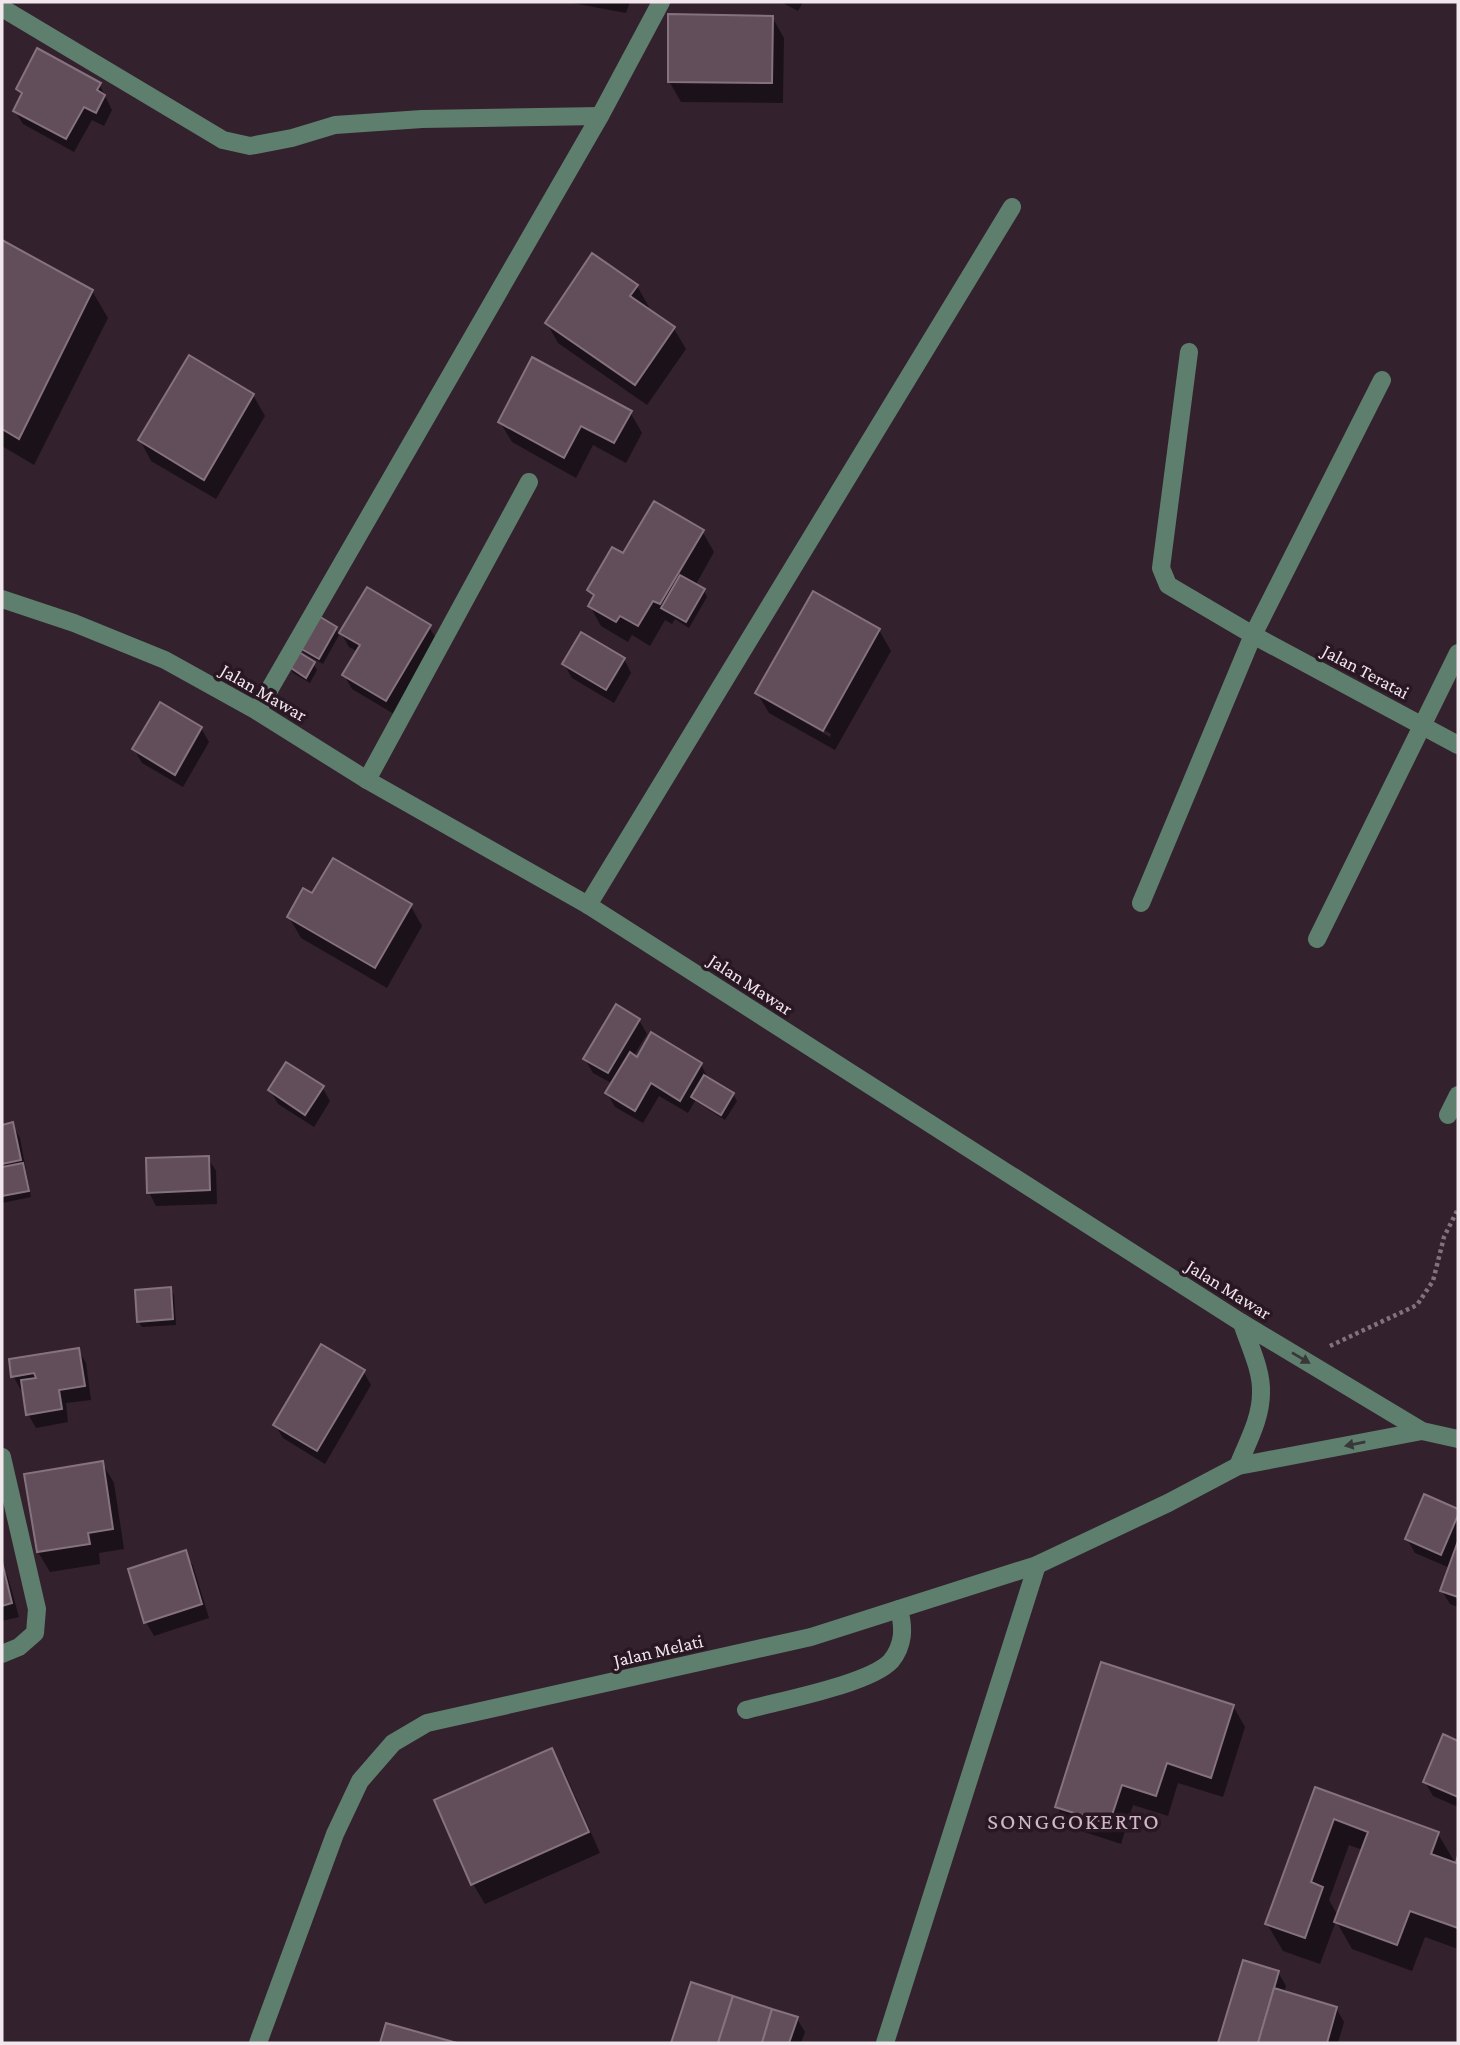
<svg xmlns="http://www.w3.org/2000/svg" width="1460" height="2045" viewBox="0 0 1460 2045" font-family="'Crimson Pro',serif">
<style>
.shadow{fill:#0007;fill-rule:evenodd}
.building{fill:#624d5b;stroke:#86717f;stroke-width:2}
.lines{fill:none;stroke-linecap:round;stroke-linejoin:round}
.path{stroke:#82727c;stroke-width:4.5;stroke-dasharray:3.5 3.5;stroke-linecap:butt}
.minor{stroke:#5e7f6d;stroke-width:18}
.oneway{fill:#393739}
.labels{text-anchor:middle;stroke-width:7;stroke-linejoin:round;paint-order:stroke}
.street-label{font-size:19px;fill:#f3e7ee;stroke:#291823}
.quarter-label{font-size:23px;letter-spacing:2px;fill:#ceb7c6;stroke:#291823}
</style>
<rect width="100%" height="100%" fill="#33212d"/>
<!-- shadow -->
<g class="shadow">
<path d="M567,2h63l-4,11z"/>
<path d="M781,2h22l-5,9z"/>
<path d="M772,17l12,21 -1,65 -102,-1 -12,-21z"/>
<path d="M99,84l13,26 -8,16 -12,-6 -18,32 -51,-28 -8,-13 7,-14 -4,-8z"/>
<path d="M2,242l90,49 16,27 -74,147 -32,-19z"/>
<path d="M637,286l12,21 -3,3 28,19 12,20 -39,56 -89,-62 -11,-20z"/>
<path d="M253,395l12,21 -49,83 -65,-38 -11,-21z"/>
<path d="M630,412l12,21 -16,30 -33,-18 -17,33 -64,-36 -12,-20z"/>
<path d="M702,531l12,21 -19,34 9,5 3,6 -18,31 -14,-9 -3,5 -7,-4 -15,26 -18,-11 -4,7 -27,-16 -11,-20 4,-7 -5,-9 35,-35z"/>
<path d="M429,627l8,13 -43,74 -42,-25 -8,-14 14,-23 -9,-5 -8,-14z"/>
<path d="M336,629l3,6 -16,29 -19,-11 -4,-6z"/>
<path d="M879,630l12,21 -56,99 -66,-37 -12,-20zM773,700l58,34 -1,3 -57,-33z"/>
<path d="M624,659l7,14 -17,30 -42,-25 -8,-14z"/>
<path d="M313,663l4,7 -7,13 -17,-10 -3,-7z"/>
<path d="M201,728l8,14 -26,45 -41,-24 -8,-14z"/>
<path d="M410,905l12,21 -35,62 -86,-50 -12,-21z"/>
<path d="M639,1020l8,14 -14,23 68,7 7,15 25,15 4,7 -12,19 -30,-19 -7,12 -29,-17 -16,27 -28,-16 -8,-14 6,-9 -20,-11 -8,-14z"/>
<path d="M322,1087l8,14 -16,26 -36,-23 -8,-14z"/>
<path d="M12,1124l8,14 11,59 -29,6v-77z"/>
<path d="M208,1158l8,13 1,33 -61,2 -7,-14z"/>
<path d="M170,1289l4,6 2,30 -34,2 -4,-6z"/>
<path d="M78,1350l8,13 5,37 -25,3 2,19 -32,6 -8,-14 -4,-24h-3l-8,-14z"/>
<path d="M363,1371l8,14 -46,79 -42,-26 -8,-13z"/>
<path d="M102,1463l12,20 10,66 -25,4 1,11 -50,8 -12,-20 -12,-77z"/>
<path d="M1425,1497l33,14v96l-8,-3 -8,-13 8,-23 -35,-15 -8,-14z"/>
<path d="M185,1552l8,14 16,52 -55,18 -8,-14z"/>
<path d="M2,1565l6,12 11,40 -17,4z"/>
<path d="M1233,1706l12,21 -22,70 -45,-14 -10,33 -35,-11 -12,39 -52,-17 -12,-20z"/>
<path d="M1444,1737l14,6v64l-25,-11 -8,-14z"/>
<path d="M552,1750l12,21 36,82 -115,51 -12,-20z"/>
<path d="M1316,1789l122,45 16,27 -1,3 4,1 1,-4v88l-33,-12 -13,34 -60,-22 -16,-28 -16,43 -37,-13 -16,-27zM1349,1845l14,5 -25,66 -9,-16z"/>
<path d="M1244,1962l34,10 8,14 -2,6 52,16 8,14 -6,21h-118z"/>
<path d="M692,1984l105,35 8,13 -4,11h-128z"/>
</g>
<!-- building -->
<g class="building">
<path d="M668,14l105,2 -1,67 -104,-1z"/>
<path d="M37,48l64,35 -4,7 8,5 -9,18 -12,-6 -18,32 -53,-28 9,-18 -6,-4z"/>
<path d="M2,240l91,50 -74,149 -17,-10z"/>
<path d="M592,253l46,32 -8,11 45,31 -40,58 -90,-62z"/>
<path d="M189,355l65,39 -50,86 -66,-40z"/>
<path d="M532,357l100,54 -18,32 -33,-17 -17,32 -66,-36z"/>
<path d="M654,501l50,29 -44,74 -7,-3 -15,25 -18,-10 -4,6 -28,-16 6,-11 -7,-5 25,-43 11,6z"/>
<path d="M680,575l25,14 -19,33 -25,-14z"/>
<path d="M367,587l64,38 -45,76 -44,-26 18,-30 -21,-12z"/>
<path d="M813,591l67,38 -57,102 -68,-38z"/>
<path d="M317,615l20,12 -18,32 -21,-12z"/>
<path d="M581,632l44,26 -19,32 -44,-26z"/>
<path d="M297,651l18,11 -9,16 -18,-12z"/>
<path d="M160,702l42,25 -27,48 -43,-26z"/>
<path d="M333,858l79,46 -37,64 -88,-51 16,-29 9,5z"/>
<path d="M616,1004l24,15 -32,54 -25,-14z"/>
<path d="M651,1032l51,31 -22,38 -29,-18 -16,28 -30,-18 25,-41 7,5z"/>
<path d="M286,1062l38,24 -19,29 -37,-25z"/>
<path d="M704,1075l30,18 -13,22 -30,-18z"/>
<path d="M13,1122l8,38 -19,4v-39z"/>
<path d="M209,1156l1,34 -63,3 -1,-35z"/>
<path d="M23,1163l6,28 -27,5v-29z"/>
<path d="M171,1287l2,32 -36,3 -2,-32z"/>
<path d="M321,1344l44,26 -48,81 -44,-26z"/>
<path d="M79,1348l6,38 -26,4 3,19 -36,6 -5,-35 15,-2 -2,-5 -23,4 -2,-18z"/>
<path d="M103,1461l10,68 -25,4 2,11 -53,8 -13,-78z"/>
<path d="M1424,1494l34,15v6l-17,40 -36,-16z"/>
<path d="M1458,1541v56l-18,-6z"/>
<path d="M186,1550l16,54 -58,19 -16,-54z"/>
<path d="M2,1562l10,41 -10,3z"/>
<path d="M1101,1662l133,43 -23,73 -44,-15 -11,33 -34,-11 -13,39 -54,-17z"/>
<path d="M1443,1734l15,7v56l-35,-15z"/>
<path d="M552,1748l37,84 -118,53 -37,-85z"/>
<path d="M1315,1787l124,45 -8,22 25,9 2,-8v73l-48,-17 -13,34 -63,-23 34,-90 -34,-13 -23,63 12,5 -18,51 -40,-14z"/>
<path d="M1243,1960l36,11 -21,72h-40z"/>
<path d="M691,1982l42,14 -15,47h-47z"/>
<path d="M1274,1988l63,19 -10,36h-69z"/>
<path d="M733,1996l39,13 -10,34h-44z"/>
<path d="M772,2009l26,8 -9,26h-27z"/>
<path d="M386,2023l71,20h-77z"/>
</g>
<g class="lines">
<!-- path -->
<path class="path" d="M1330,1346l87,-41 16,-24 11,-44 14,-28"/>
<!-- minor -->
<g class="minor">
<path d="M2,8l221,132 27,6 42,-8 43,-13 87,-6 178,-3"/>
<path d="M1189,352l-28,216 7,17 85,50 205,110"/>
<path d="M2,599l72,24 91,37 92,51 110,69 221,125 654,418 180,108 36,8"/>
<path d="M257,711l343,-595 61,-114"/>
<path d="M367,780l162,-298"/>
<path d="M1141,903l112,-268 129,-255"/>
<path d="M588,905l424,-698"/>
<path d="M1317,939l141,-286"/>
<path d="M1448,1115l10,-20"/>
<path d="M2,1457l35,152 -2,24 -16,14 -17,7"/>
<path d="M1238,1466c9,-23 23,-47 23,-73 1,-23 -12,-48 -19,-70"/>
<path d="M746,1710c33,-9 124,-26 145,-49 13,-16 13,-33 8,-52"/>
<path d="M258,2043l77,-209 25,-53 33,-38 34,-20 384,-86 226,-72 131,-62 70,-37 184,-35"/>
<path d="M885,2043l152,-478"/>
</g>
</g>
<!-- one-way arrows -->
<defs><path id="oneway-solid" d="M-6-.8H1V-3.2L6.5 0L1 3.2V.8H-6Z" transform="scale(1.75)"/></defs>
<g class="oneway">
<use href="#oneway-solid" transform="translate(1301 1358) rotate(31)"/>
<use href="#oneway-solid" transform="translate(1355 1444) rotate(169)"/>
</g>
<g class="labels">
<!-- street labels -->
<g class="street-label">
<text transform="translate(1366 671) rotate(28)" y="7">Jalan Teratai</text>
<text transform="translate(264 692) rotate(30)" y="7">Jalan Mawar</text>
<text transform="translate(751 984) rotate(33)" y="7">Jalan Mawar</text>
<text transform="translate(1229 1289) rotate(32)" y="7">Jalan Mawar</text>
<text transform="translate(658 1650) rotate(-13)" y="7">Jalan Melati</text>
</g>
<!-- quarter labels -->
<g class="quarter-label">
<text x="1074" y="1829">SONGGOKERTO</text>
</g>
</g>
<!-- border -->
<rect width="1460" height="2045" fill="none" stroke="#f3e7ee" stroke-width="7"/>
</svg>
